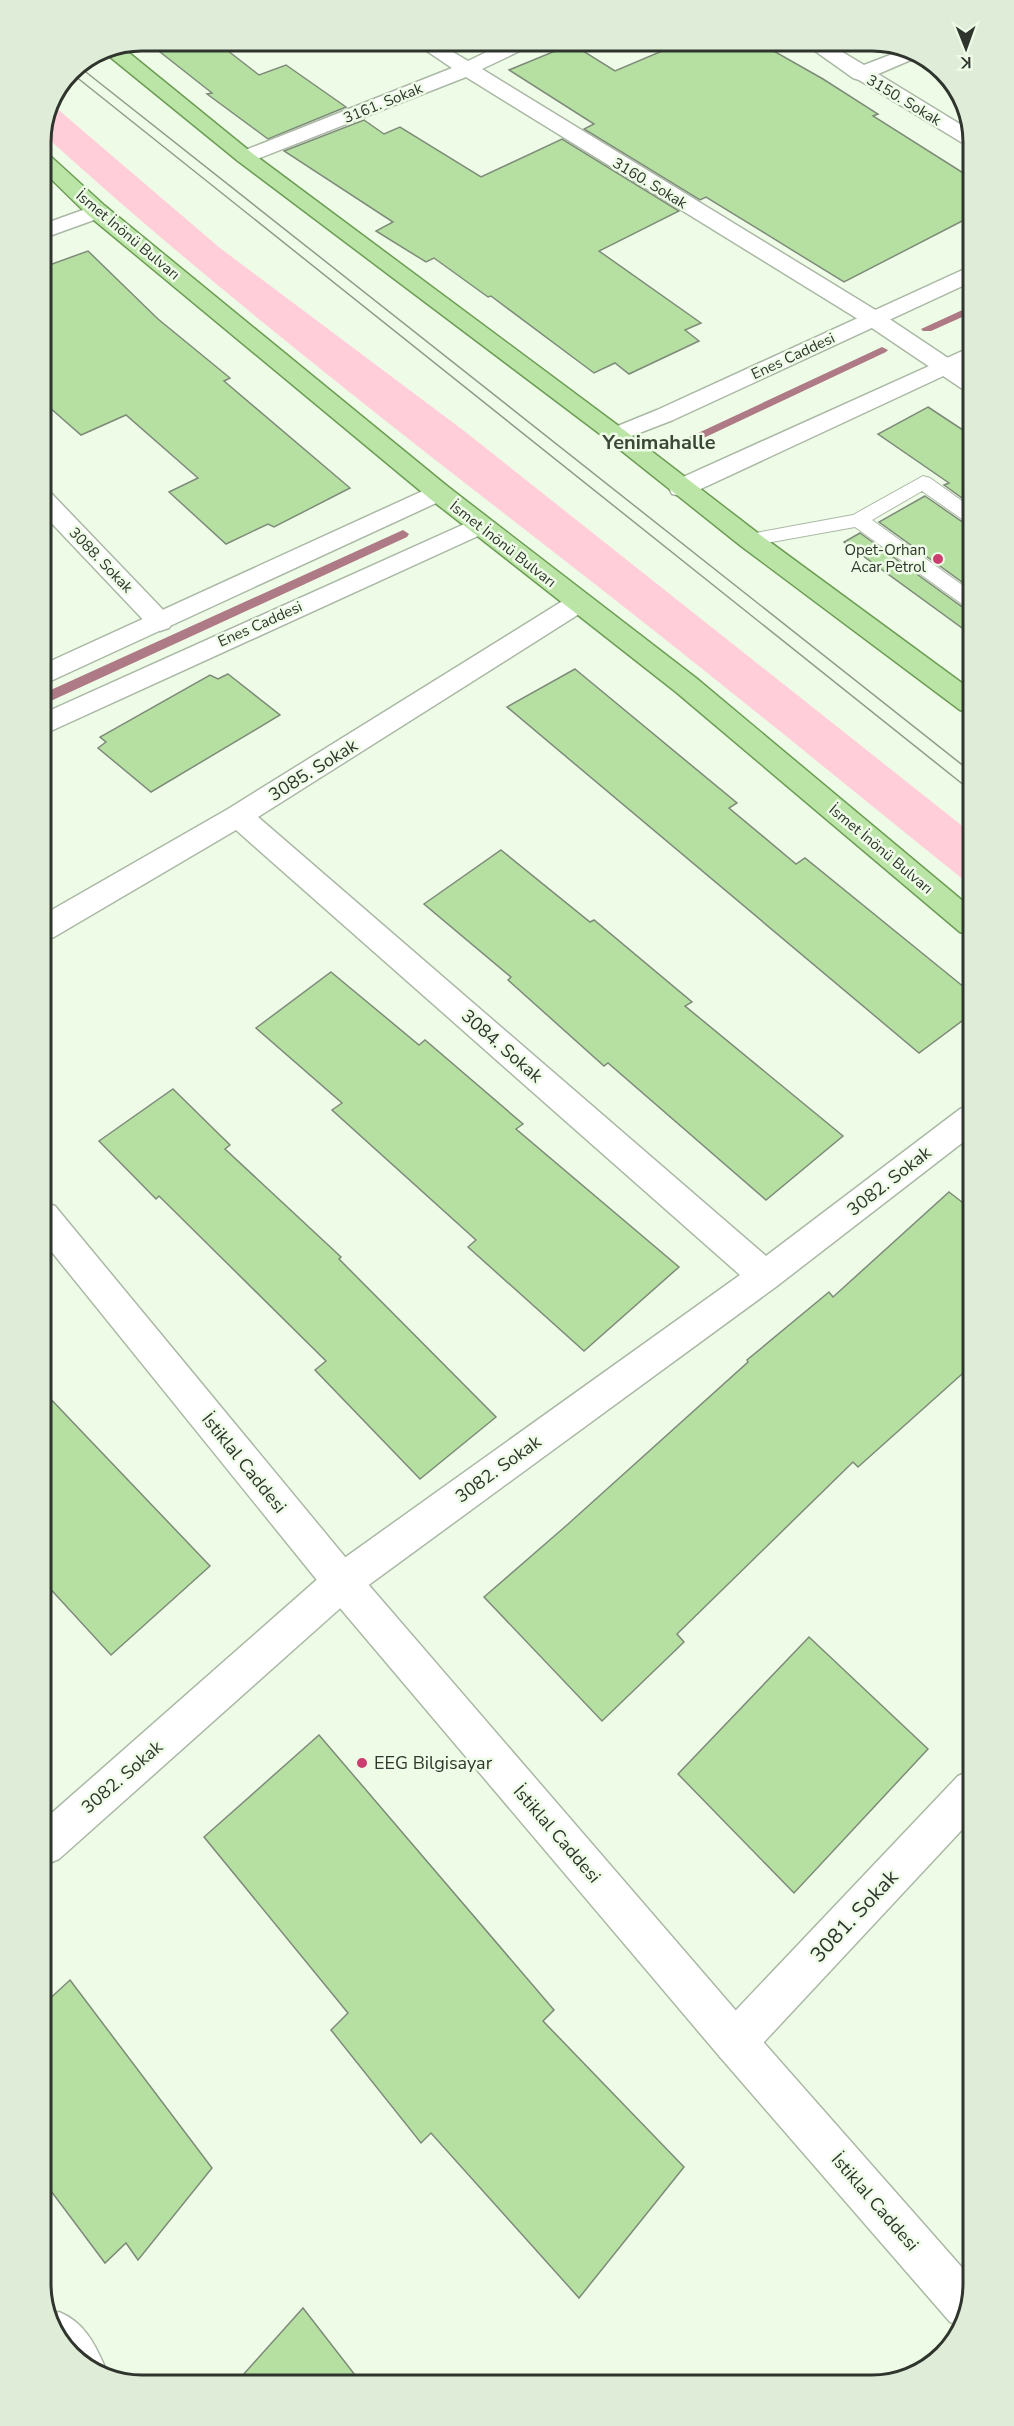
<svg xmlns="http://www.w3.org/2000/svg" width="1014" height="2426" viewBox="0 0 1014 2426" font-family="'Nunito Sans',sans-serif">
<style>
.green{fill:#ffced9}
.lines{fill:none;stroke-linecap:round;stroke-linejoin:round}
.stream{fill:#ae7a85;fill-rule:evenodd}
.building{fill:#b5e0a2;stroke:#7e8b79;stroke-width:1.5}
.service-casing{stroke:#aab8a5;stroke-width:2}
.minor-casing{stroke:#aab8a5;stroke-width:3}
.tertiary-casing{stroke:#aab8a5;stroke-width:3}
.primary-casing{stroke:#6d9c55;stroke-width:3}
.service{fill:#fff;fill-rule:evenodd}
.minor{fill:#fff;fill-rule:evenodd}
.tertiary{fill:#fff;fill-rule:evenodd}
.primary{fill:#bbe5a6;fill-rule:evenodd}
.tram{stroke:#919b8c;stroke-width:1.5}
.poi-dot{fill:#cb3e6f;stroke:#eefce7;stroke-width:2}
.labels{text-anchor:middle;stroke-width:5;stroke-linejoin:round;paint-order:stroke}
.far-street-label{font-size:15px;fill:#2f352d;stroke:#eefce7}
.far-poi-label{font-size:15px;fill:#2f352d;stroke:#eefce7;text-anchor:end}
.street-label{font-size:18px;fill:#2f352d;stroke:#eefce7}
.poi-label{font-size:18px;fill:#2f352d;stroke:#eefce7;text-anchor:start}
.far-district-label{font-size:20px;font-weight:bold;fill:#3c4737;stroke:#eefce7}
.near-street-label{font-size:21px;fill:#2f352d;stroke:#eefce7}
.rim{fill:none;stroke:#2f352d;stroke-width:3}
</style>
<rect width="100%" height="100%" fill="#eefce7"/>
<!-- green -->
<path class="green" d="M54,106l166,142 243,182 507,402v53c-122,-98 -242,-197 -365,-293 -191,-149 -384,-296 -563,-459z"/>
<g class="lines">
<!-- stream -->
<g class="stream">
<path d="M969,307v7l-38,17h-8l-2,-2z"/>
<path d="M882,347l6,3 -2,2 -193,91 -4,1 -6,-4z"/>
<path d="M403,530l6,4 -2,3 -365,168v-11z"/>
</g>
</g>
<!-- building -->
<g class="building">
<path d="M758,42l65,37 55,35 -5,2 95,60v42l-124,64 -138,-85 -6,3 -116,-71 10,-5 -85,-54 63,-26 43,27 66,-28z"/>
<path d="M223,47l36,28 27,-10 60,42 -78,32 -61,-45 5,-1 -57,-45z"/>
<path d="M364,120l20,14 16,-7 81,50 81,-38 117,72 -80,40 102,72 -16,7 14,11 -70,33 -14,-11 -21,10 -103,-77 -3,1 -54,-39 -8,4 -50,-31 17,-9 -109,-71z"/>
<path d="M88,251l70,68 72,59 -6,3 126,107 -76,39 -6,-3 -42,20 -57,-52 29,-14 -72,-63 -45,20 -40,-35v-132z"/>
<path d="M928,407l41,27v69l-25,-18 5,-2 -71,-49z"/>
<path d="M925,496l36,25 8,2v64l-90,-65z"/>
<path d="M860,533l101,73 8,2v25l-125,-91z"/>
<path d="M575,669l162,134 -8,5 67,56 9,-6 165,134v23l-51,38 -412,-346z"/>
<path d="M228,674l52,41 -129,77 -53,-44 8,-6 -6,-5 110,-62 8,4z"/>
<path d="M501,850l89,72 4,-2 98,82 -7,4 158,130 -77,64 -158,-137 -4,3 -96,-86 3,-3 -87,-73z"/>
<path d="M331,972l88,73 6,-5 98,84 -7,5 163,138 -95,84 -116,-104 8,-7 -144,-130 10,-7 -86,-75z"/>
<path d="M173,1089l57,56 -5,4 116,108 -2,2 157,158 -76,62 -105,-109 11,-9 -167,-165 -3,3 -57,-58z"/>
<path d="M949,1192l22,17v157l-113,101 -5,-5 -176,172 7,8 -82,79 -118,-124 83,-72 181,-163 -1,-2 82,-68 4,5z"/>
<path d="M44,1392l166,174 -99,89 -67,-73z"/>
<path d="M809,1637l119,112 -134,144 -116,-119z"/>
<path d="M319,1735l235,275 -11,11 141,146 -105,131 -148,-165 -10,10 -90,-113 17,-17 -144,-176z"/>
<path d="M70,1980l142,188 -74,92 -12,-17 -21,20 -60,-80v-180z"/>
<path d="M303,2308l59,76 -128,1z"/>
</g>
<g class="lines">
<defs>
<path id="service" d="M923,476l7,2 39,28v15l-7,-2 -40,-28 -50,29 97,70v16l-7,-2 -107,-77 -105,19 -7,-1 -3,-5 3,-5 7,-1 103,-19z"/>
<g id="minor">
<path d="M801,41h23l40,24 39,-15 17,6 -42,18 90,55v15l-7,-2 -102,-62 -6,-2z"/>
<path d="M503,44h26l-3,4 -44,21 400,245 87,58v18l-8,-2 -95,-64 -400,-247 -214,84 -7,2 -7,-2 -3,-4 3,-4 214,-85 -34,-23h23l27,16z"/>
<path d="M97,205l8,1 3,5 -3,5 -64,23v-14z"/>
<path d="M42,491l9,2 118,123 4,6 -4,6 -9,3 -9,-3 -109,-115z"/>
<path d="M578,594l9,3 4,6 -4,6 -329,208 508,439 194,-147 11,-4v31l-194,150 -422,309 -296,264 -14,6v-46l284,-250 411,-294 -504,-445 -182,107 -11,3v-25l185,-106 341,-212z"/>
<path d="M972,1770v49l-222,238 -15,6 -15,-6 -6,-15 6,-15 238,-251z"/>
<path d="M59,2312c24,10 35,30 45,53l-3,7 -21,-8 -33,-47z"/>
</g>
<g id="tertiary">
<path d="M969,267v16l-296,137 -57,22 -8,-2 -4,-5 4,-5 49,-20z"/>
<path d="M969,348v16l-279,130 -9,2 -9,-2 -3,-6 3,-6z"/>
<path d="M438,484l9,2 3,6 -3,6 -405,187v-20z"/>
<path d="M480,517l9,2 4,6 -4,6 -447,204v-21z"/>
<path d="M43,1202l12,4 300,363 395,458 223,253 -14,46 -9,-4 -230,-265 -391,-462 -286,-354z"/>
</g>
<g id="primary">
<path d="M104,48h19l129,105 372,277 135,104 211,155v23l-10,-2 -219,-164 -133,-106 -370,-279 -134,-109z"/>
<path d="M41,152l7,2 57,52 342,280 249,192 274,229v28l-10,-3 -284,-240 -247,-194 -340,-282 -48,-47z"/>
</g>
</defs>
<!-- service casing -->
<use href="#service" class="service-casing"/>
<!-- minor casing -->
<use href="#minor" class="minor-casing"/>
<!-- tertiary casing -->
<use href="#tertiary" class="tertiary-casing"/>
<!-- primary casing -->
<use href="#primary" class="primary-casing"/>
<!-- service -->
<use href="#service" class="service"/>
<!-- minor -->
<use href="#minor" class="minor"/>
<!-- tertiary -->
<use href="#tertiary" class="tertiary"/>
<!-- primary -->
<use href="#primary" class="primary"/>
<!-- tram -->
<g class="tram">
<path d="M77,65l893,706"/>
<path d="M70,72l900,718"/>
</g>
</g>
<!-- markers -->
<g class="poi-dot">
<circle cx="938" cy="559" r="6"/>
<circle cx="362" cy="1763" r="6"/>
</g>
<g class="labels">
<!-- far-street labels -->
<g class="far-street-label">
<text transform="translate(904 100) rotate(31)" y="5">3150. Sokak</text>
<text transform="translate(383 103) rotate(-22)" y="5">3161. Sokak</text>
<text transform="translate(650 183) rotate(31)" y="5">3160. Sokak</text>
<text transform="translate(128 235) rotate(40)" y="5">İsmet İnönü Bulvarı</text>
<text transform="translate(793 356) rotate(-25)" y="5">Enes Caddesi</text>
<text transform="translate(503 544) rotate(38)" y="5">İsmet İnönü Bulvarı</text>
<text transform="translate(101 560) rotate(46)" y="5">3088. Sokak</text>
<text transform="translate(260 624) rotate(-24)" y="5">Enes Caddesi</text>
<text transform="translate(881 849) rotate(40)" y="5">İsmet İnönü Bulvarı</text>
</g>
<!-- far-poi labels -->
<g class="far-poi-label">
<text x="926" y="555">Opet-Orhan<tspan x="926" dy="17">Acar Petrol</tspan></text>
</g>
<!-- street labels -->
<g class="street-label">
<text transform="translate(313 770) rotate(-32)" y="6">3085. Sokak</text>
<text transform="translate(502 1046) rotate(41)" y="6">3084. Sokak</text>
<text transform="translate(889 1181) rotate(-38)" y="6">3082. Sokak</text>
<text transform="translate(244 1463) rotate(51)" y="6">İstiklal Caddesi</text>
<text transform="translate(498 1469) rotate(-36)" y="6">3082. Sokak</text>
<text transform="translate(122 1777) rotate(-41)" y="6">3082. Sokak</text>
<text transform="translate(557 1834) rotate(49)" y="6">İstiklal Caddesi</text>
<text transform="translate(875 2202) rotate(49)" y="6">İstiklal Caddesi</text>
</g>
<!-- poi labels -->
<g class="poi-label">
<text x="374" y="1769">EEG Bilgisayar</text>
</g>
<!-- far-district labels -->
<g class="far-district-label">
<text x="659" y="449">Yenimahalle</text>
</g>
<!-- near-street labels -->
<g class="near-street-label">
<text transform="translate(854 1916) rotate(-47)" y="7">3081. Sokak</text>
</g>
</g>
<!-- crop -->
<path d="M0 0H1014V2426H0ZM142 51H872A91 91 0 0 1 963 142V2284A91 91 0 0 1 872 2375H142A91 91 0 0 1 51 2284V142A91 91 0 0 1 142 51Z" fill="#dfecd8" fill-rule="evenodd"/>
<path class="rim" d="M142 51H872A91 91 0 0 1 963 142V2284A91 91 0 0 1 872 2375H142A91 91 0 0 1 51 2284V142A91 91 0 0 1 142 51Z"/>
<!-- north arrow -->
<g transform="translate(966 48) rotate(179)" stroke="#eefce7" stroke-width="4.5" paint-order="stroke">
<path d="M0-4.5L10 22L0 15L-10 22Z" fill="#2f352d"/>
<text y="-9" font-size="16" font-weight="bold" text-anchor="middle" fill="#2f352d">K</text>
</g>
</svg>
